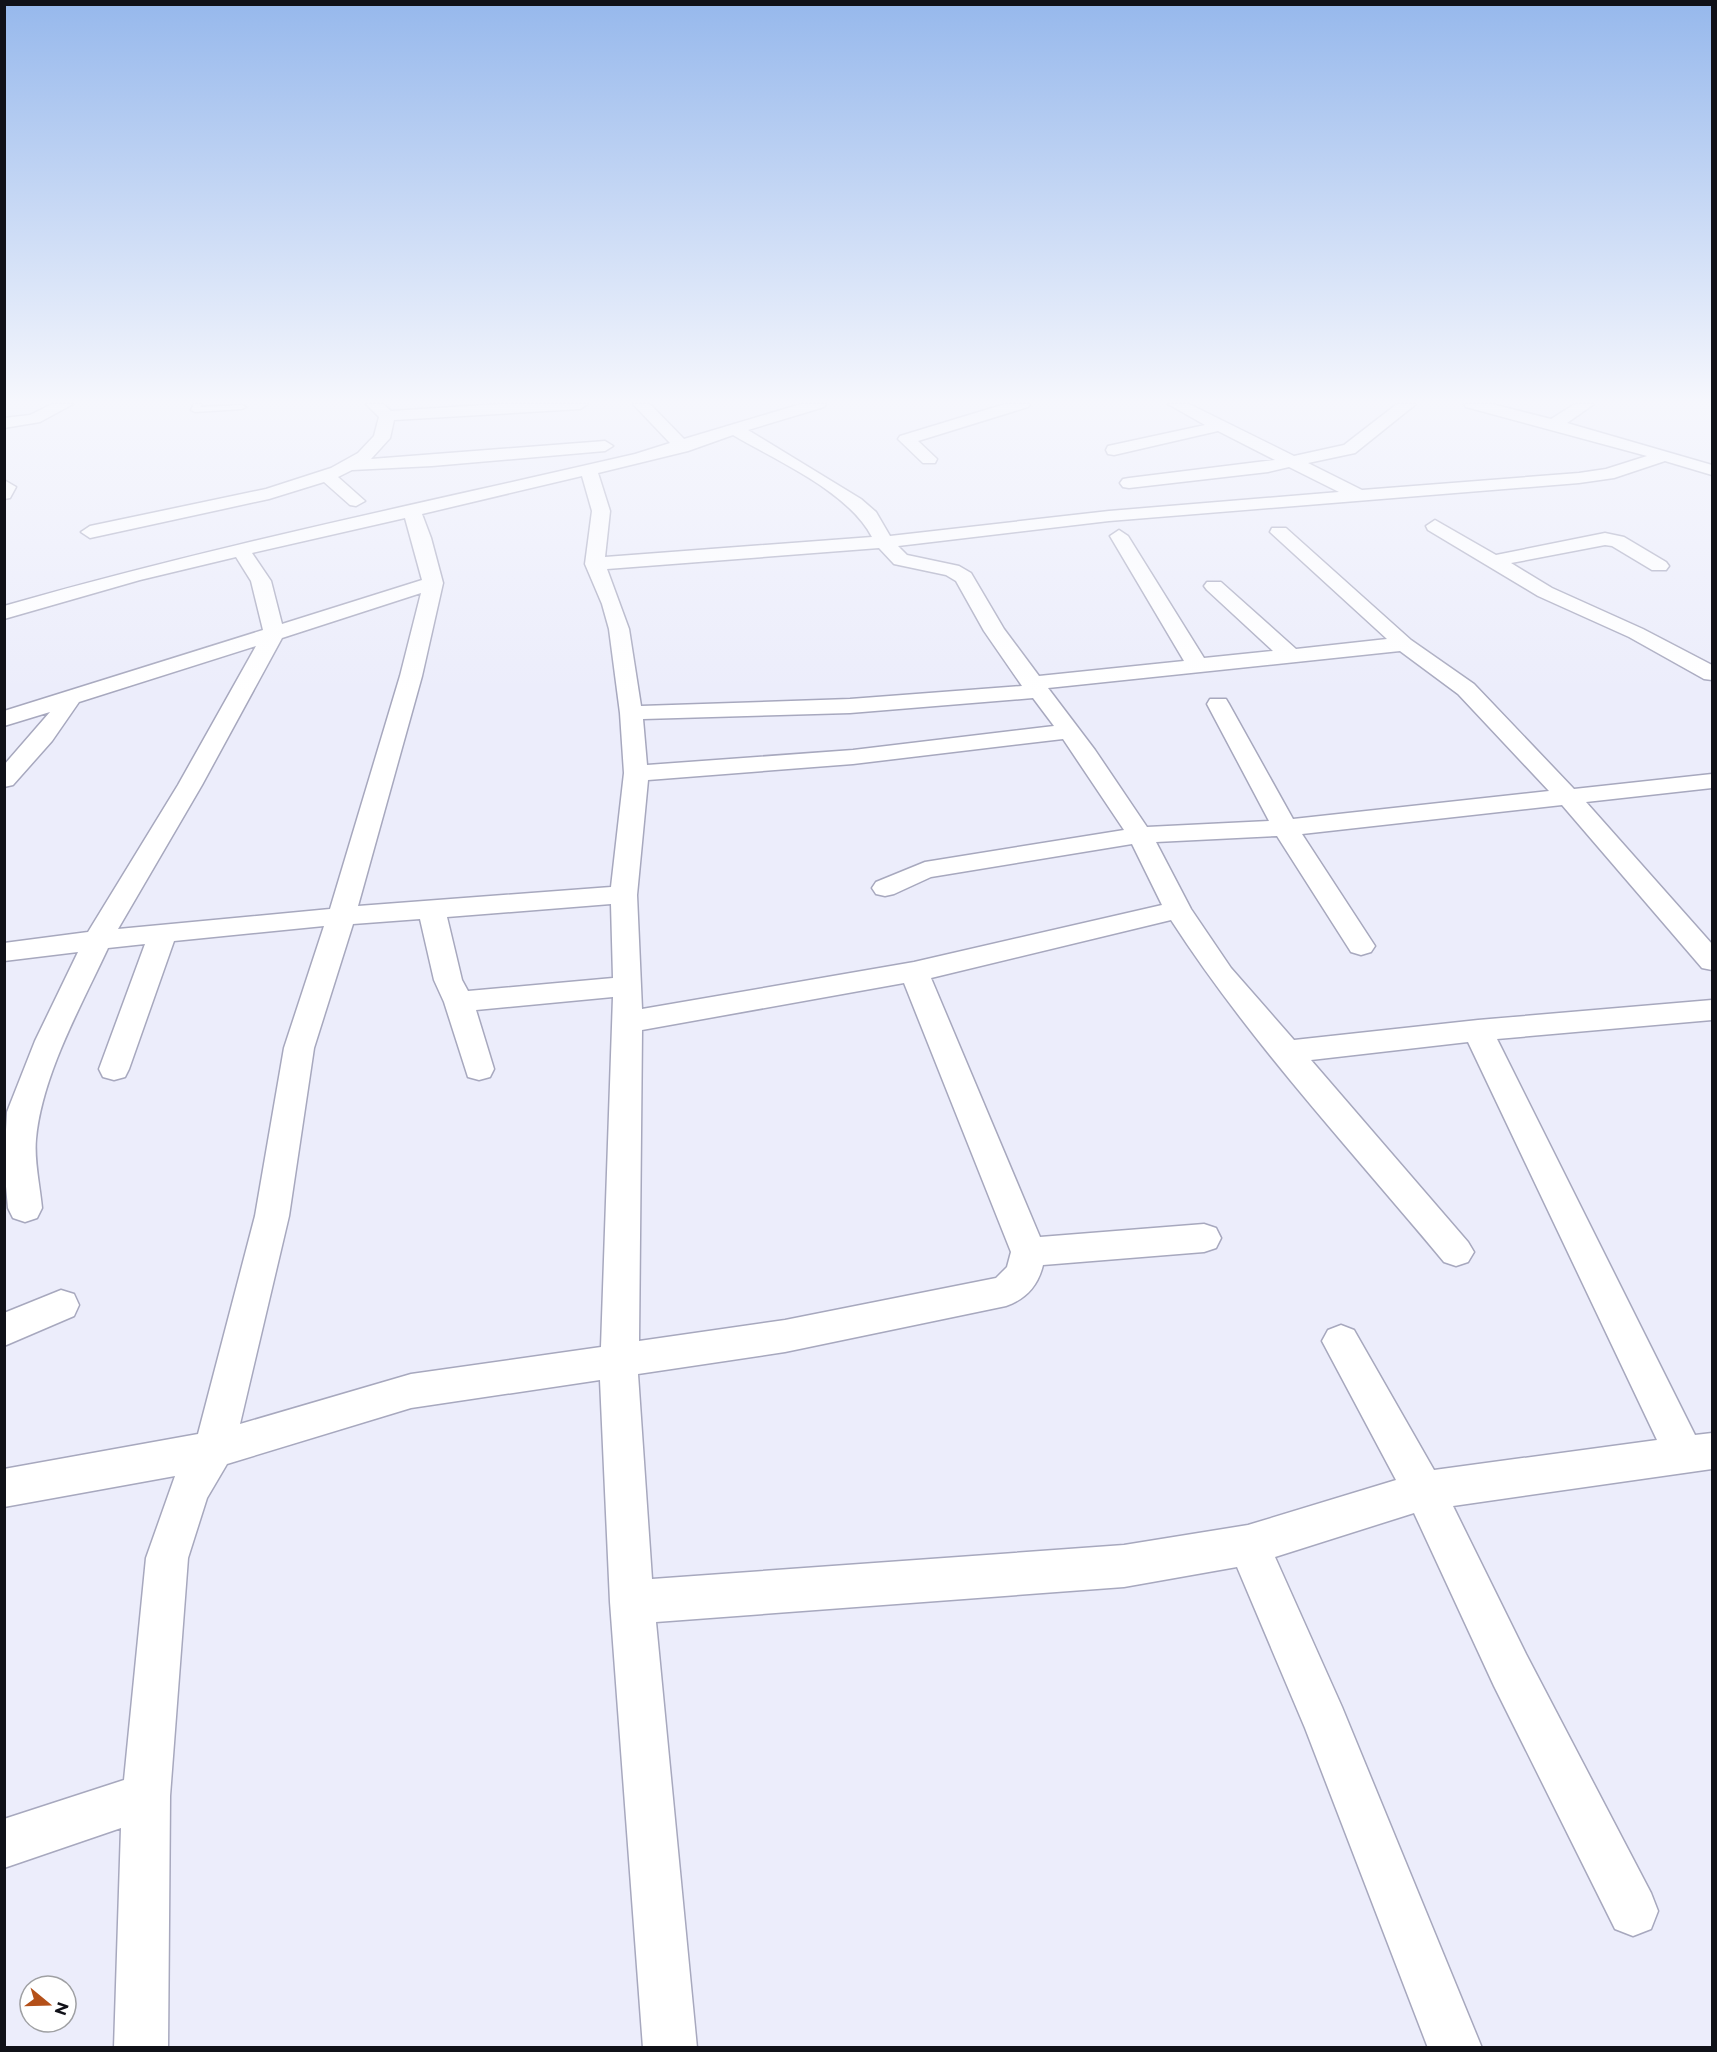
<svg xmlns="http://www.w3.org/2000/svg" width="1717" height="2052" viewBox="0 0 1717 2052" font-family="Montserrat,sans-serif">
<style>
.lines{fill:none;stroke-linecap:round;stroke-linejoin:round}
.service-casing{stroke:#a7a8be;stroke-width:3}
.minor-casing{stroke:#a7a8be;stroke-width:3}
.service{fill:#fff;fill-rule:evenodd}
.minor{fill:#fff;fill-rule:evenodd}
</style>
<rect width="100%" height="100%" fill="#ecedfb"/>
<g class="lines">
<defs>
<path id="service" d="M194,404h8l-2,3 42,-2 4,2 -4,2 -47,3 -4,-2z"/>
<g id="minor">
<path d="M52,404h21l-33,18 -36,6v-10l26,-3z"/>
<path d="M366,404h17l8,7 109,-7h88l-8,5 -186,11 -4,18 -19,21 234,-18 8,5 -8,5 -173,15 -80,4 -14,7 27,24 -9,5 -6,-1 -26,-23 -55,17 -179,39 -9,-6 9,-6 176,-37 65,-21 27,-15 16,-17 5,-19z"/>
<path d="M633,404h17l34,35 117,-35h25l-2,3 -76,23 113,69 15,13 14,24 219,-25 230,-19 -50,-25 -21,5 -139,16 -6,-1 -3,-4 3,-4 6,-1 146,-18 -57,-29 -104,24 -6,-1 -2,-4 2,-4 97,-21 -37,-21h21l105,52 50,-11 53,-41h19l-61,49 -47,10 54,27 217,-17 27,-4 41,-13 -181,-49 -2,-3h28l59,15 24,-15h19l-27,19 145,42v10l-47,-14 -51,17 -35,5 -470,38 -211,25 9,9 52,11 12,7 33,56 35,47 145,-15 -74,-125 9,-6 9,6 76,122 69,-7 -66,-61 -3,-4 3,-4h14l75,67 91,-10 -117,-107 2,-4h14l125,112 63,44 100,105 138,-15v14l-126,14 126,142v26l-10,-2 -140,-163 -260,29 73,112 -4,6 -10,3 -10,-3 -74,-116 -121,6 35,67 40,59 63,72 184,-20 234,-20v20l-215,19 198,396 17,-2v36l-259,37 73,148 125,239 7,18 -7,18 -18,7 -18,-7 -121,-243 -80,-173 -139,44 67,150 140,341h-54l-123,-320 -68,-161 -113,20 -468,35 41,426h-54l-33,-446 -10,-222 -189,28 -184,56 -20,34 -19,60 -18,238 -2,252h-54l7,-220 -117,40v-49l120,-39 22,-222 29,-82 -171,31v-38l194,-35 57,-218 29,-168 40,-122 -150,15 -45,128 -4,8 -11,3 -11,-3 -4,-8 46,-125 -37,4c-27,58 -66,127 -72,191 -2,22 4,47 6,69l-5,10 -12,4 -12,-4 -5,-10 -4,-43 3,-53 28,-71 43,-89 -74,9v-18l84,-11 90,-147 78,-139 -177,56 -27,39 -39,44 -9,2v-22l46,-53 -46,14v-15l259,-81 -12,-49 -15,-24 -96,23 -136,39v-13c209,-60 420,-103 631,-152l35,-11zM733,435c44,26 115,56 139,102l-267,20 5,-46 -12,-38 90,-22zM582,476l10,35 -7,53 17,40 7,25 11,84 4,60 -13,114 -253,19 64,-230 21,-93 -12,-45 -9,-24zM405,518l17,62 -140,44 -11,-43 -19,-28zM879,548l15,16 52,11 10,6 28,50 38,55 -172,13 -209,7 -12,-77 -22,-60zM421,593l-21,83 -70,233 -212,20 84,-144 80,-147zM1400,651l58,43 91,97 -256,28 -64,-115 -3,-5h-16l-3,5 62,117 -122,6 -52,-77 -47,-62zM1033,698l21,28 -201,24 -206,15 -4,-46 207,-6zM1063,739l61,91 -199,32 -49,20 -4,6 4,6 9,2 9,-2 37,-17 201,-33 30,61 -248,57 -272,47 -5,-114 11,-115 205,-16zM611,904l2,74 -145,13 -6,-11 -15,-63zM420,919l14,61 10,22 24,75 11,3 11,-3 4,-8 -18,-59 137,-13 -12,350 -190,27 -171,50 49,-208 25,-168 39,-124zM1171,920c79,122 180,230 273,342l12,4 12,-4 6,-10 -6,-10 -157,-182 157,-18 189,398 -223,30 -80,-140 -13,-5 -13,5 -6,11 74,139 -148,45 -124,20 -472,34 -14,-205 147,-22 221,-46c20,-7 32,-20 37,-41l161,-13 12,-4 5,-10 -5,-10 -12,-4 -164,13 -109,-259zM904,983l107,269 -4,15 -11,11 -211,42 -146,21 3,-311z"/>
<path d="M1005,404h25l-2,3 -110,34 19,18 -2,4h-12l-25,-24 2,-3z"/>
<path d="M4,480l12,7 -6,11 -6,1z"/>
<path d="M1435,520l61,35 109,-22 19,4 42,25 3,4 -3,4h-14l-40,-24 -7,-1 -94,18 41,25 91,41 69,36v15l-8,-1 -75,-42 -91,-41 -110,-66 -2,-4z"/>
<path d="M61,1290l13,4 5,11 -5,11 -70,30v-33z"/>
</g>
</defs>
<!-- service casing -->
<use href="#service" class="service-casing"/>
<!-- minor casing -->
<use href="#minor" class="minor-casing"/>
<!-- service -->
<use href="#service" class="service"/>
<!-- minor -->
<use href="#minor" class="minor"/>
</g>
<!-- sky -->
<linearGradient id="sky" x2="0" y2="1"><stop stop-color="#96b8ec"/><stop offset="0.58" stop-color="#f6f7fd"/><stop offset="1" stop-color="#f6f7fd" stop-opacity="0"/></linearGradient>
<rect width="1717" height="692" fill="url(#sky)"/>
<!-- border -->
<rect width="1717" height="2052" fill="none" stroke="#101118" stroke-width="12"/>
<!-- north arrow -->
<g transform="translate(48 2004) rotate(109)"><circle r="28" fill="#ffffff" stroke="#9fa0a3" stroke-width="1.5"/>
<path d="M0-4.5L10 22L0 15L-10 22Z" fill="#b45019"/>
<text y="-9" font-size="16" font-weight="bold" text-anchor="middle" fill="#101118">N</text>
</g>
</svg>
